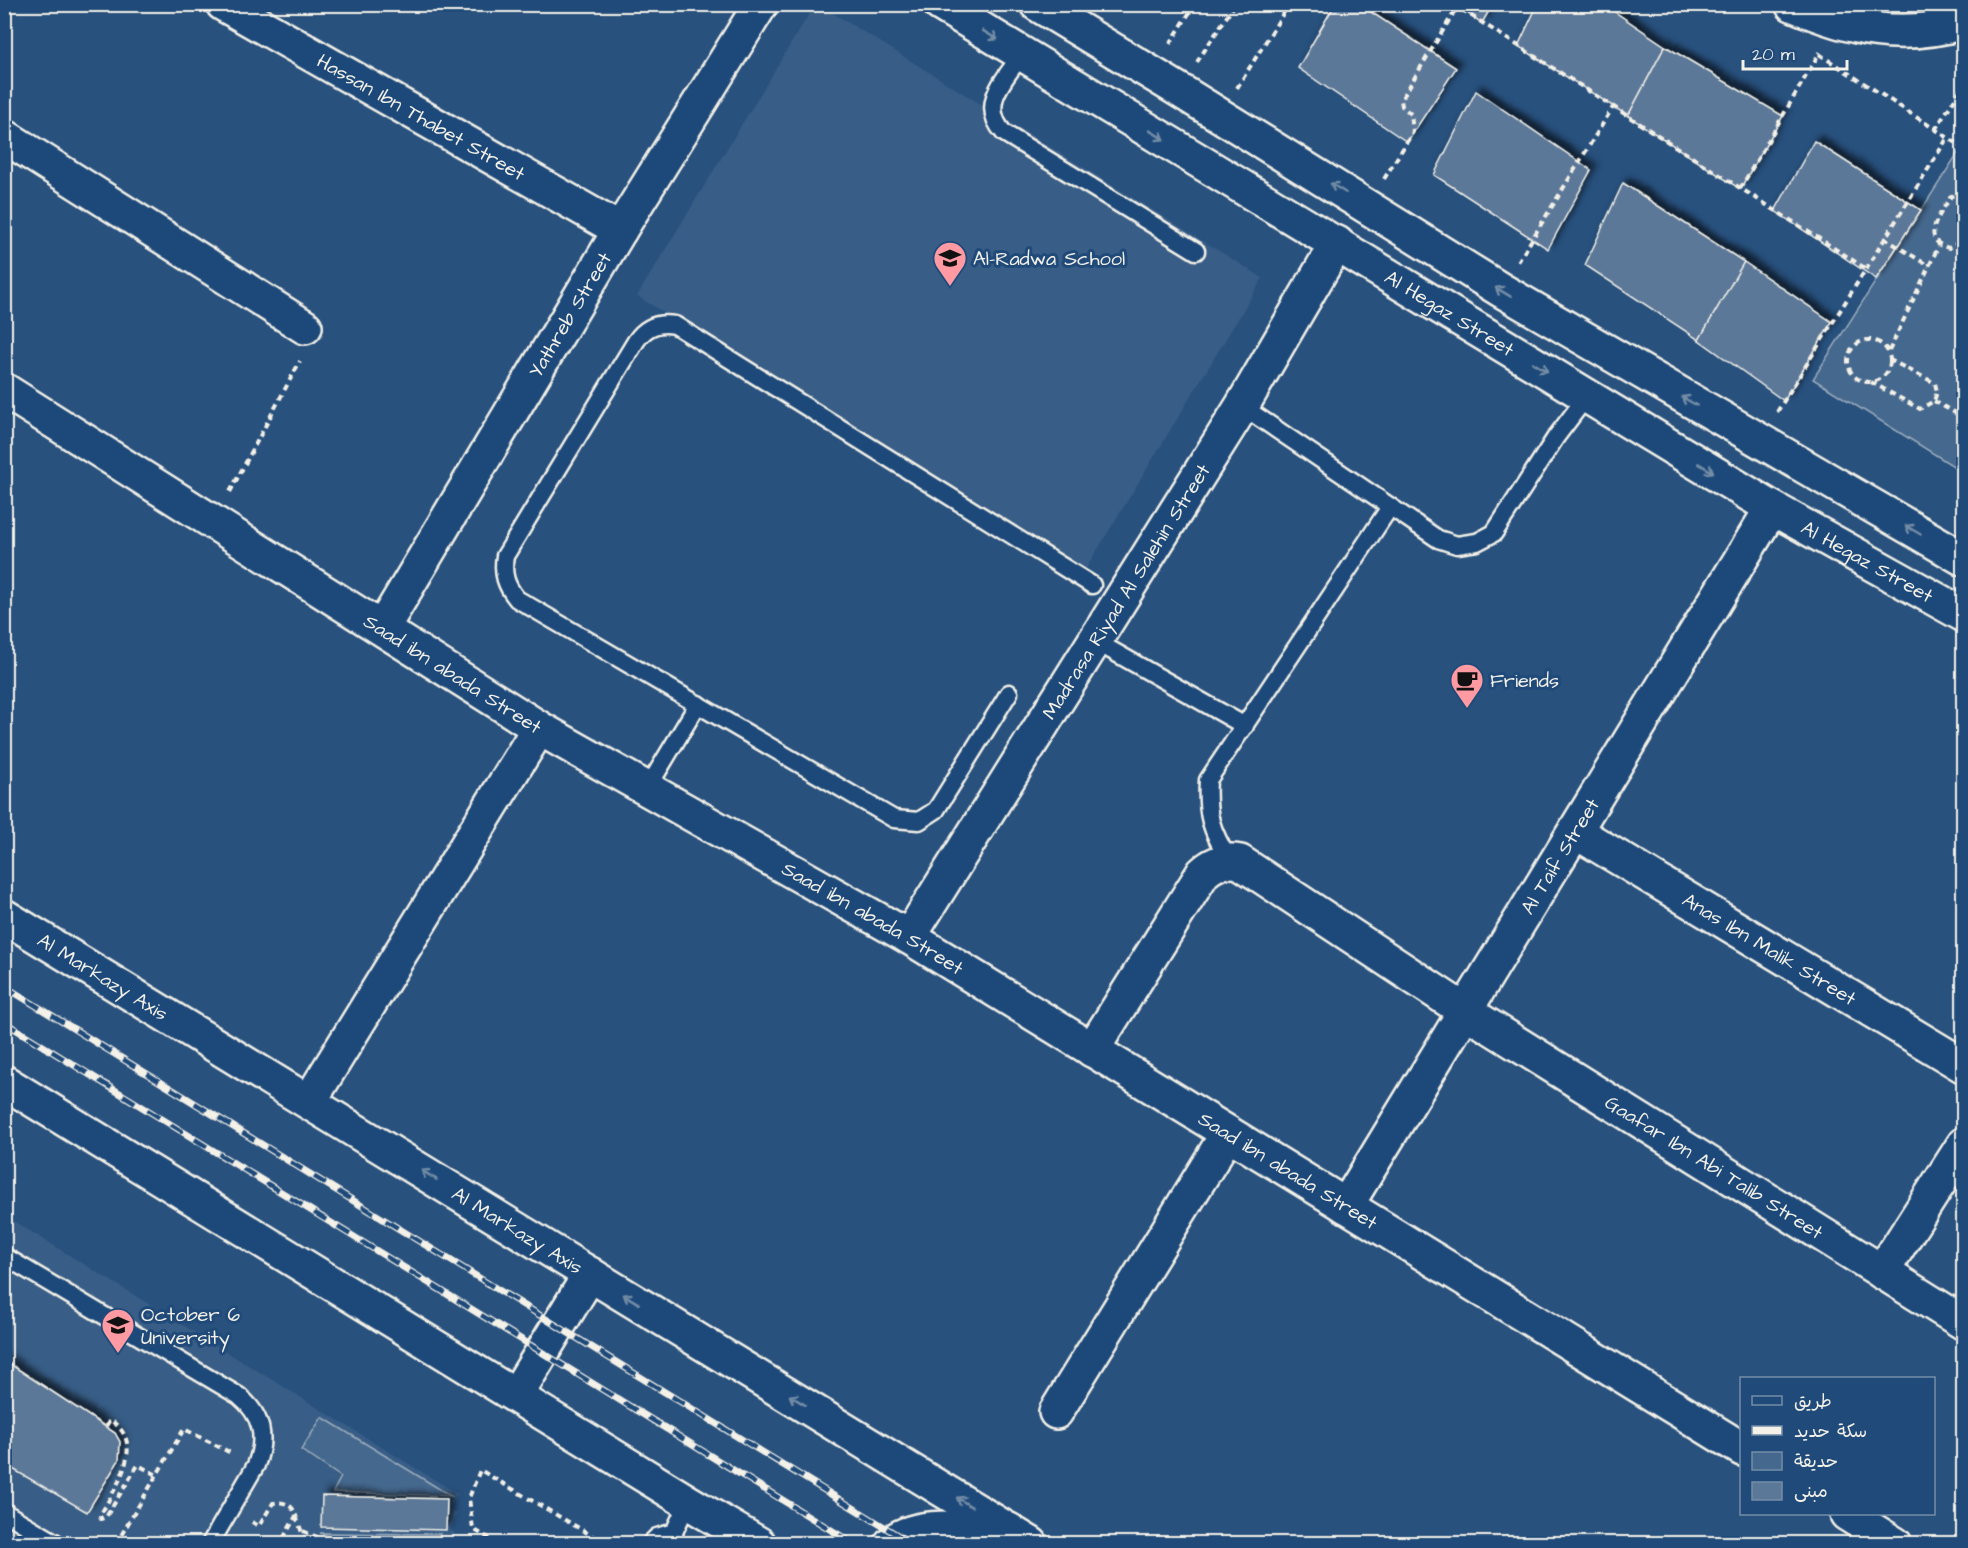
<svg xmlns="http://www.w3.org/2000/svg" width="1968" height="1548" viewBox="0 0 1968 1548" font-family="'Architects Daughter','Playpen Sans Arabic',sans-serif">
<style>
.built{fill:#375d86}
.green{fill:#45688e;stroke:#9cacbb;stroke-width:1.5}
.building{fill:#5b7899;stroke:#f4f1e8;stroke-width:1.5;filter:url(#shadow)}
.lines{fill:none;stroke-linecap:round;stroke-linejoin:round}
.lane-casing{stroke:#f4f1e8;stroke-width:21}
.street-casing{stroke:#f4f1e8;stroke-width:38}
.secondary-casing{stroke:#f4f1e8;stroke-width:38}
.path{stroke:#f4f1e8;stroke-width:4;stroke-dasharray:6 4.5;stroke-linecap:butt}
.lane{stroke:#1f4a7a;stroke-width:16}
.street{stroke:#1f4a7a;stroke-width:33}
.secondary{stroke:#1f4a7a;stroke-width:33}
.rail-casing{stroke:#f4f1e8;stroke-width:7}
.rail{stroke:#1f4a7a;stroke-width:4.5;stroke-dasharray:14;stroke-linecap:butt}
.oneway{stroke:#748da6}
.labels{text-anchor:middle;stroke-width:6;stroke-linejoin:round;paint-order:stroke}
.street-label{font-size:20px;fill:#f4f1e8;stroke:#1f4a7a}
.poi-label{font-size:20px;fill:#f4f1e8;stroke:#1f4a7a;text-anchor:start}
</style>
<defs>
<filter id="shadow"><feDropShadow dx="5.5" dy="-5.5" stdDeviation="3" flood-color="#0009"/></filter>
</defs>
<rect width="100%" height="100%" fill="#28517e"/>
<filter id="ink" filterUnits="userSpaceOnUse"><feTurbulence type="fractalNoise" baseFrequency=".0167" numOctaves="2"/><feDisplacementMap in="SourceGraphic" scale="12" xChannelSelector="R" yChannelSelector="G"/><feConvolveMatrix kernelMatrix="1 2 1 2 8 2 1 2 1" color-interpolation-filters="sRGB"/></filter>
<g filter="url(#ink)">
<!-- built -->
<g class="built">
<path d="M815,4l5,1 443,273 -179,294 -447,-276z"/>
<path d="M4,1215l454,279 -9,15 8,5 -7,15 5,4 -6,10h-444z"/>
</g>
<!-- green -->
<g class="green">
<path d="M1963,145l1,327h-1l-150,-93z"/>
<path d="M322,1417l129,79 -118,-4 8,-15 -40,-27z"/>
<path d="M320,1533l120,1 -6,9h-89z"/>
</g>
<!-- building -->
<g class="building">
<path d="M1335,4h24l97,64 -49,74 -109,-74z"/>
<path d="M1453,4h40l-11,19z"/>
<path d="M1538,4h65l62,42 -37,70 -110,-70z"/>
<path d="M1905,4h59v40z"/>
<path d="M1665,46l118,70 -43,73 -112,-73z"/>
<path d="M1476,91l115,79 -43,79 -114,-74z"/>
<path d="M1814,141l107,69 -45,69 -101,-68z"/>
<path d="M1623,183l121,79 -45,78 -114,-75z"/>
<path d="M1744,262l88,60 -48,79 -85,-61z"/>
<path d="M4,1360l111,73 5,9 -1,18 -32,52 -83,-48z"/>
<path d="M322,1496l125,3 -1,31 -125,-3z"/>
</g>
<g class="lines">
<defs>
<g id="lane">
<path d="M1022,54c-17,25 -44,50 -18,79l192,118"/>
<path d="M1242,406l196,133 19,6 20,-3 17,-9 62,-96 31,-41"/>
<path d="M1095,641l150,85"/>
<path d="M1009,693l-73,117 -17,11 -25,-2 -377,-220c-11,-13 -15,-25 -12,-43l131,-215c10,-15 22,-19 39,-16l417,260"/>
<path d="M647,789l51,-85"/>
<path d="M1229,860c-18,-30 -23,-45 -21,-80l182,-273"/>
<path d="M4,1256l235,140c23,19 28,41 17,69l-46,79"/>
<path d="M4,1512l54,32"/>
<path d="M650,1544l7,-7 17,-5"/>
<path d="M675,1544l-1,-12 14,-30"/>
</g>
<g id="street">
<path id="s1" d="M223,4l397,226"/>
<path d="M1792,4c58,25 108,37 172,18"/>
<path d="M4,136l301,191"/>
<path id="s2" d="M4,390l535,338 370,209 833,512"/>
<path id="s3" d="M383,627l237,-397 141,-226"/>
<path id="s4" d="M1576,832l388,234"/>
<path id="s5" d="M909,937l333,-531 95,-163"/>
<path id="s6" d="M1092,1050l111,-177c11,-10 22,-14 37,-11l225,149 499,312"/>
<path d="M309,1102l230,-374"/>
<path id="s7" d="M1346,1206l426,-698"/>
<path d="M1882,1272l82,-128"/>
<path d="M1056,1412l172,-279"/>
<path d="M1847,1514l48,30"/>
</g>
<g id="secondary">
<path id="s8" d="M940,4l832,504 192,107"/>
<path d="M1037,4l142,86 322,200 463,269"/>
<path id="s9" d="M4,916l1027,628"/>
<path d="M4,1082l684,420 71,42"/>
<path d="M516,1395l74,-121"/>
<path d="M891,1544c23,-24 85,-14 118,-14"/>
</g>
</defs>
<!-- lane casing -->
<use href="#lane" class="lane-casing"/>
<!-- street casing -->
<use href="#street" class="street-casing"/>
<!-- secondary casing -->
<use href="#secondary" class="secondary-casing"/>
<!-- path -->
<g class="path">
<path d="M1453,4l412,264"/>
<path d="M1170,44l25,-40"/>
<path d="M1819,54l145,94"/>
<path d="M1197,62l38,-58"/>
<path d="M1237,88l52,-84"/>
<path d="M1935,130l29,-46"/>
<path d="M1384,179l29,-47 -2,-18 -9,-8 -1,-6 58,-96"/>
<path d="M1740,189l80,-137"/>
<path d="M1964,195l-13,1c-10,18 -33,44 -2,52l9,-5 6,-9"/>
<path d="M1884,238l45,28"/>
<path d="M1518,262l95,-155"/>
<circle cx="1869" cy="361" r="21"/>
<path d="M1889,351l50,-106"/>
<path d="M1871,382l49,27 14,-8 3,-9 -2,-9 -45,-23"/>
<path d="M1934,401l30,17"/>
<path d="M1777,412l171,-275"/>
<path d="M230,492l70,-131"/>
<path d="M106,1426l4,-6c38,24 5,67 -10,96l1,3 5,-2 32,-52 19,10"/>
<path d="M296,1516l10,28"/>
<path d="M252,1522l7,4 14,-23c12,-2 20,2 23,13l-16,28"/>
<path d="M303,1531l30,13"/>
<path d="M116,1544l68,-115 49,25"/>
<path d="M439,1544l1,-2"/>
<path d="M499,1544l-26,-15 -4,-31 11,-28 126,74"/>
</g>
<!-- lane -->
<use href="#lane" class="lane"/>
<!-- street -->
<use href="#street" class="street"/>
<!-- secondary -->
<use href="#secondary" class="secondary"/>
<defs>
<g id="rail">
<path d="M4,986l908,558"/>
<path d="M4,1022l850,522"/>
</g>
</defs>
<!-- rail casing -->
<use href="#rail" class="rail-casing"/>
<!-- rail -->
<use href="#rail" class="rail"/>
</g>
<!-- one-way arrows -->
<defs><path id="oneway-shaft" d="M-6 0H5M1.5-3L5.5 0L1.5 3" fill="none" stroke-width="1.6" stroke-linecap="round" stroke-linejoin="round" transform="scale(1.5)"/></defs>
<g class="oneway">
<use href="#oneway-shaft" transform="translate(990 35) rotate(31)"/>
<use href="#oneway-shaft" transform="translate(1157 135) rotate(31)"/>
<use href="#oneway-shaft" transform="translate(1338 188) rotate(-148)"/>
<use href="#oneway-shaft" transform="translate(1503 292) rotate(-149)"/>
<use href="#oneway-shaft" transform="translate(1540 367) rotate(31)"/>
<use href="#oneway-shaft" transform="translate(1689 401) rotate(-150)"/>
<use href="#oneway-shaft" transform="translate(1706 468) rotate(31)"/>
<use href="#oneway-shaft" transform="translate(1913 530) rotate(-150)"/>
<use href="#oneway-shaft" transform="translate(429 1175) rotate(-149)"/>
<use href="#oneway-shaft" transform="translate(631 1299) rotate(-149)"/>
<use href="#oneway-shaft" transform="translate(797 1400) rotate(-149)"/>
<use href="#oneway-shaft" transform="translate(964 1502) rotate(-148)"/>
</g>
</g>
<!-- icons -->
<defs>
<symbol id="school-pin" viewBox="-11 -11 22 30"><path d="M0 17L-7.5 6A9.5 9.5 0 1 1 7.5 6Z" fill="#ff9aa2" stroke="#1f4a7a"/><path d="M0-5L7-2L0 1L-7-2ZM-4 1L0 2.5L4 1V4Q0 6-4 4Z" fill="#111"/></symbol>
<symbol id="cafe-pin" viewBox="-11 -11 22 30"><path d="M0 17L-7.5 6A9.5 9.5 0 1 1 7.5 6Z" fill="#ff9aa2" stroke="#1f4a7a"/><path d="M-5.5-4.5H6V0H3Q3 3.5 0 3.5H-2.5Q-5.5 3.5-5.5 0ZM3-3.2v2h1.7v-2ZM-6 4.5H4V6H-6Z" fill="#111"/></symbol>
<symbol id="university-pin" viewBox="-11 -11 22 30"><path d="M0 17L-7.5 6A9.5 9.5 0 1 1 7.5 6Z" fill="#ff9aa2" stroke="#1f4a7a"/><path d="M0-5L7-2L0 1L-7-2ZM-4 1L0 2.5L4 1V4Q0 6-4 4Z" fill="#111"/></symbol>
</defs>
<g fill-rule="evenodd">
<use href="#school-pin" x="931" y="239" width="38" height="52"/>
<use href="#cafe-pin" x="1448" y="661" width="38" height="52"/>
<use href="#university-pin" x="99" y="1306" width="38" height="52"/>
</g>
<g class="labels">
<!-- street labels -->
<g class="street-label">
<text dy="7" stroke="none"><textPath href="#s1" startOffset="228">Hassan Ibn Thabet Street</textPath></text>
<text dy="7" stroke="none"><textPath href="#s8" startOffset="596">Al Hegaz Street</textPath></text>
<text dy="7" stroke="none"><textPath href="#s3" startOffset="364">Yathreb Street</textPath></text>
<text dy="7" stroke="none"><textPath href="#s8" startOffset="1082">Al Hegaz Street</textPath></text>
<text dy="7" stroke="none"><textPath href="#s5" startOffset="408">Madrasa Riyad Al Salehin Street</textPath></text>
<text dy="7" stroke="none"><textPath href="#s2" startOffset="531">Saad ibn abada Street</textPath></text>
<text dy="7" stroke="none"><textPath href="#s7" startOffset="410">Al Taif Street</textPath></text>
<text dy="7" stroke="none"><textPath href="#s2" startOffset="1017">Saad ibn abada Street</textPath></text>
<text dy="7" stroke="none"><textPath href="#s4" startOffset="226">Anas Ibn Malik Street</textPath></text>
<text dy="7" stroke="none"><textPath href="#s9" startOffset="116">Al Markazy Axis</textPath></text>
<text dy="7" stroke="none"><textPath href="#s6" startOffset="813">Gaafar Ibn Abi Talib Street</textPath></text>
<text dy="7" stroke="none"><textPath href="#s2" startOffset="1503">Saad ibn abada Street</textPath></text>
<text dy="7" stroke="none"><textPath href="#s9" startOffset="602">Al Markazy Axis</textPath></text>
</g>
<!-- poi labels -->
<g class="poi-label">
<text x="973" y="265">Al-Radwa School</text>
<text x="1490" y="687">Friends</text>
<text x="141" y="1321">October 6<tspan x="141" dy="23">University</tspan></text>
</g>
</g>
<!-- margin -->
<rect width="1968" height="1548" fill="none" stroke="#1f4a7a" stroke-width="24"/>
<rect x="12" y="12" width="1944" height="1524" fill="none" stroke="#f4f1e8" stroke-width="2" filter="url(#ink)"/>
<!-- legend -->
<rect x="1740" y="1377" width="195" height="138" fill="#1f4a7a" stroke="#748da6" stroke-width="1.5"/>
<rect x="1752" y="1396" width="30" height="9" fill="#1f4a7a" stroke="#748da6" stroke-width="1.5"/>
<text x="1794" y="1407" font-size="18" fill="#f4f1e8">طريق</text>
<rect x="1752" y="1426" width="30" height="9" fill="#f4f1e8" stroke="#748da6" stroke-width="1.5"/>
<text x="1794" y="1437" font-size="18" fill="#f4f1e8">سكة حديد</text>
<rect x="1752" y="1452" width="30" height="18" fill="#45688e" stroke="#748da6" stroke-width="1.5"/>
<text x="1794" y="1467" font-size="18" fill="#f4f1e8">حديقة</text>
<rect x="1752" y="1482" width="30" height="18" fill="#5b7899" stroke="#748da6" stroke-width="1.5"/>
<text x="1794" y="1497" font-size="18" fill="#f4f1e8">مبنى</text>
<!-- scale -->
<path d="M1743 60v9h104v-9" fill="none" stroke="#f4f1e8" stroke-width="3"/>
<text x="1752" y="60" font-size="18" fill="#f4f1e8" stroke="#1f4a7a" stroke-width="4.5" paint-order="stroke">20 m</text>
</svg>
